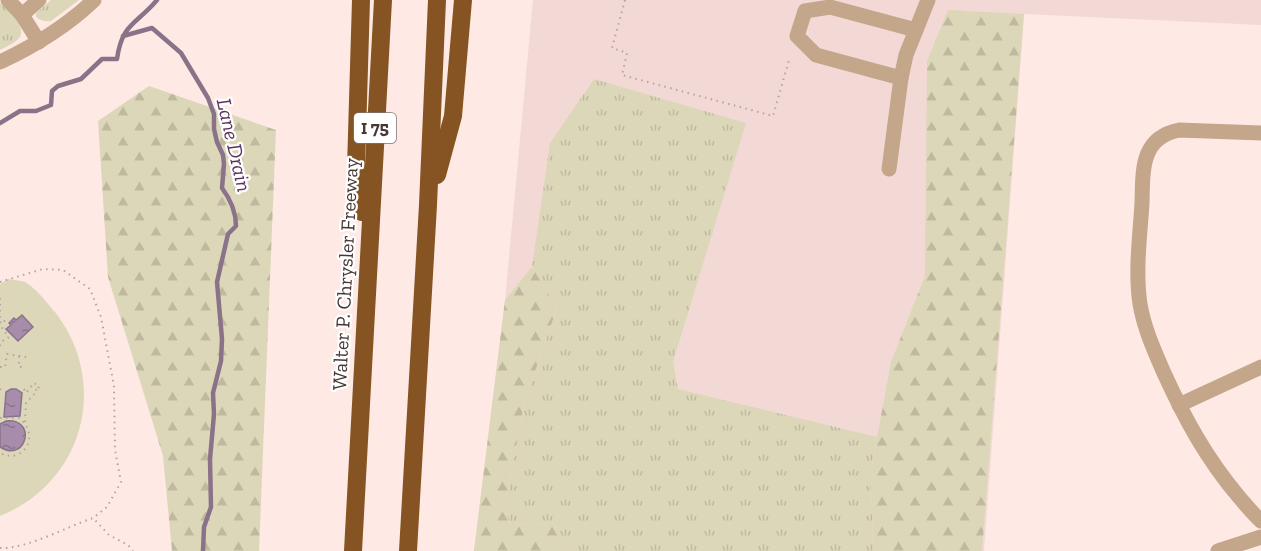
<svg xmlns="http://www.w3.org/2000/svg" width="1261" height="551" viewBox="0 0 1261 551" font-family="'Zilla Slab',serif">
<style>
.built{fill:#f3d9d5}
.grass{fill:url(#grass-tufts)}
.forest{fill:url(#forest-firs)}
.pitch{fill:#ddd7b9}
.water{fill:url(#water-ripples);stroke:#8a7388;stroke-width:1.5}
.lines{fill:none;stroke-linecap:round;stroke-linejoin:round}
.stream{stroke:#8a7388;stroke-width:4.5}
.path{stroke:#b5a3a0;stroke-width:2;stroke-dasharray:1.5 4.5;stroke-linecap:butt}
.minor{stroke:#c4a68b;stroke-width:15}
.highway{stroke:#855422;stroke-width:18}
.labels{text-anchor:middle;stroke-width:4.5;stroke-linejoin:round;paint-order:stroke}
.shield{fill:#fff;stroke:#7d7472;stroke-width:1.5}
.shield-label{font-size:18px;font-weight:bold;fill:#453836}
.street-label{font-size:20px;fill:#453836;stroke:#fff}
.water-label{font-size:21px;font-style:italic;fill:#59345e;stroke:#fff}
</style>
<defs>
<pattern id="grass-tufts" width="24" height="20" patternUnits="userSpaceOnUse" patternTransform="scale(1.5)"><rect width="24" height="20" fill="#ddd7b9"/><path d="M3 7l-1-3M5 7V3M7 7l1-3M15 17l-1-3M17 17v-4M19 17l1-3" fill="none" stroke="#bfb9a0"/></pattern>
<pattern id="forest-firs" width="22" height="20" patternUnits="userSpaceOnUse" patternTransform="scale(1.5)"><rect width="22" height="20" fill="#ddd7b9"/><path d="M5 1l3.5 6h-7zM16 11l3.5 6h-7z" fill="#bfb9a0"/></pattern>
<pattern id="water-ripples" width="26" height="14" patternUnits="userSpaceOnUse" patternTransform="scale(1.5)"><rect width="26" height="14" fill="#a78cab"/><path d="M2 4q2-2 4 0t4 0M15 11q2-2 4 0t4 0" fill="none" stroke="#8a738c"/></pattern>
</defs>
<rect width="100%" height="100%" fill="#fee9e5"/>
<!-- built -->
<path class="built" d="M533,0h728v25l-237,-11 -40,537h-510l31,-251z"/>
<!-- grass -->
<g class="grass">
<path d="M51,0h28l-28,21c-6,1 -10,0 -15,-4v-4z"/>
<path d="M0,3c5,3 9,8 13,13 17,20 5,25 -13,34z"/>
<path d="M594,79l152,44 -73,239 5,27 199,48 -6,33 2,81h-310l-10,-28 -43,2 -5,-16 19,-106 33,-95 -25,-41 18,-124z"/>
</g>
<!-- forest -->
<g class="forest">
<path d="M948,10l76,4 -42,537h-109l-2,-81 20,-108 34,-86 2,-215z"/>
<path d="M149,86l127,44 -17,421h-87l-9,-95 -55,-179 -10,-156z"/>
<path d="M532,267l25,41 -33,95 -19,106 5,16 43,-2 10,28h-89l31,-251z"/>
</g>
<!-- pitch -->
<path class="pitch" d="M8,279c4,1 9,1 14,2 11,3 25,22 33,31 55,71 29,170 -55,204v-232z"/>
<!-- water -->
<g class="water">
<path d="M22,315l11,12 -15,14 -12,-12 5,-4 -2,-2 5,-5 2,2z"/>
<path d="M11,389h5l6,4 -2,23 -16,1 2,-25z"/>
<path d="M6,421c32,-3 20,43 -6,26v-23z"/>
</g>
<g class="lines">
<!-- stream -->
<g class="stream">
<path d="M123,36l29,-8 29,25 27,45 6,16v15l3,13 6,13 1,9 -2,24c9,12 14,23 14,38l-8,8 -11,48 5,57 -1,22 -8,32 1,21 -4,45 1,48 -7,20 -1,24"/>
<path d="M0,123l20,-12h16l15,-6 1,-14 6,-5 23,-7 21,-20h15c5,-36 19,-34 40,-59"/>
</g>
<!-- path -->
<g class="path">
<path d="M625,0l-13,48 15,5 -5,22 151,41 16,-56"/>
<path d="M0,282l43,-13 20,1 27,19 11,28 13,69 1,64 6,32 -14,25 -14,11"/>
<path d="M0,298v23"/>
<path d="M0,346l1,-4 8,-5 -6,-7 -3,-9h11"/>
<path d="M19,356v11h7"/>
<path d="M0,367h5l2,-13 19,3"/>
<path d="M24,389l2,4 8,-10 5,3 -1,4"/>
<path d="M0,390l2,-4"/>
<path d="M0,418h19c22,17 5,47 -19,35"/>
<path d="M25,422l1,-19 11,-12 -3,-4"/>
<path d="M0,548c27,1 66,-21 93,-30l16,17 19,10 5,6"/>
</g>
<!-- minor -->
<g class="minor">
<path d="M8,0l14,15 17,27"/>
<path d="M22,15l17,-15"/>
<path d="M0,62c34,-16 67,-36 94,-62"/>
<path d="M901,78l-85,-23 -19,-19 8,-25 25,-4 86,23"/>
<path d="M1261,133l-82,-3c-39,8 -36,41 -37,73 -2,33 -7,68 -2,101 4,24 14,46 24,69 21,46 42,85 75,124 7,8 14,17 22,24"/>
<path d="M889,169l12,-91 5,-23 22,-55"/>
<path d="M1179,405l82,-38"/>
<path d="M1218,551l43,-14"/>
</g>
<!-- highway -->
<g class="highway">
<path d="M361,0l-5,168 6,44"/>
<path d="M437,175l16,-59 10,-116"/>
<path d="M353,551l30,-551"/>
<path d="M408,551l20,-346 9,-205"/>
</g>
</g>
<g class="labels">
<!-- shield labels -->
<rect class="shield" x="354" y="113" width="42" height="30" rx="4.5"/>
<g class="shield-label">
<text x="375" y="134">I 75</text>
</g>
<!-- street labels -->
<g class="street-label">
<text transform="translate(345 274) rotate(-87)" y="7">Walter P. Chrysler Freeway</text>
</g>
<!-- water labels -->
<g class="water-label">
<text transform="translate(234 145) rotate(77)" y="7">Lane Drain</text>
</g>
</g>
</svg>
